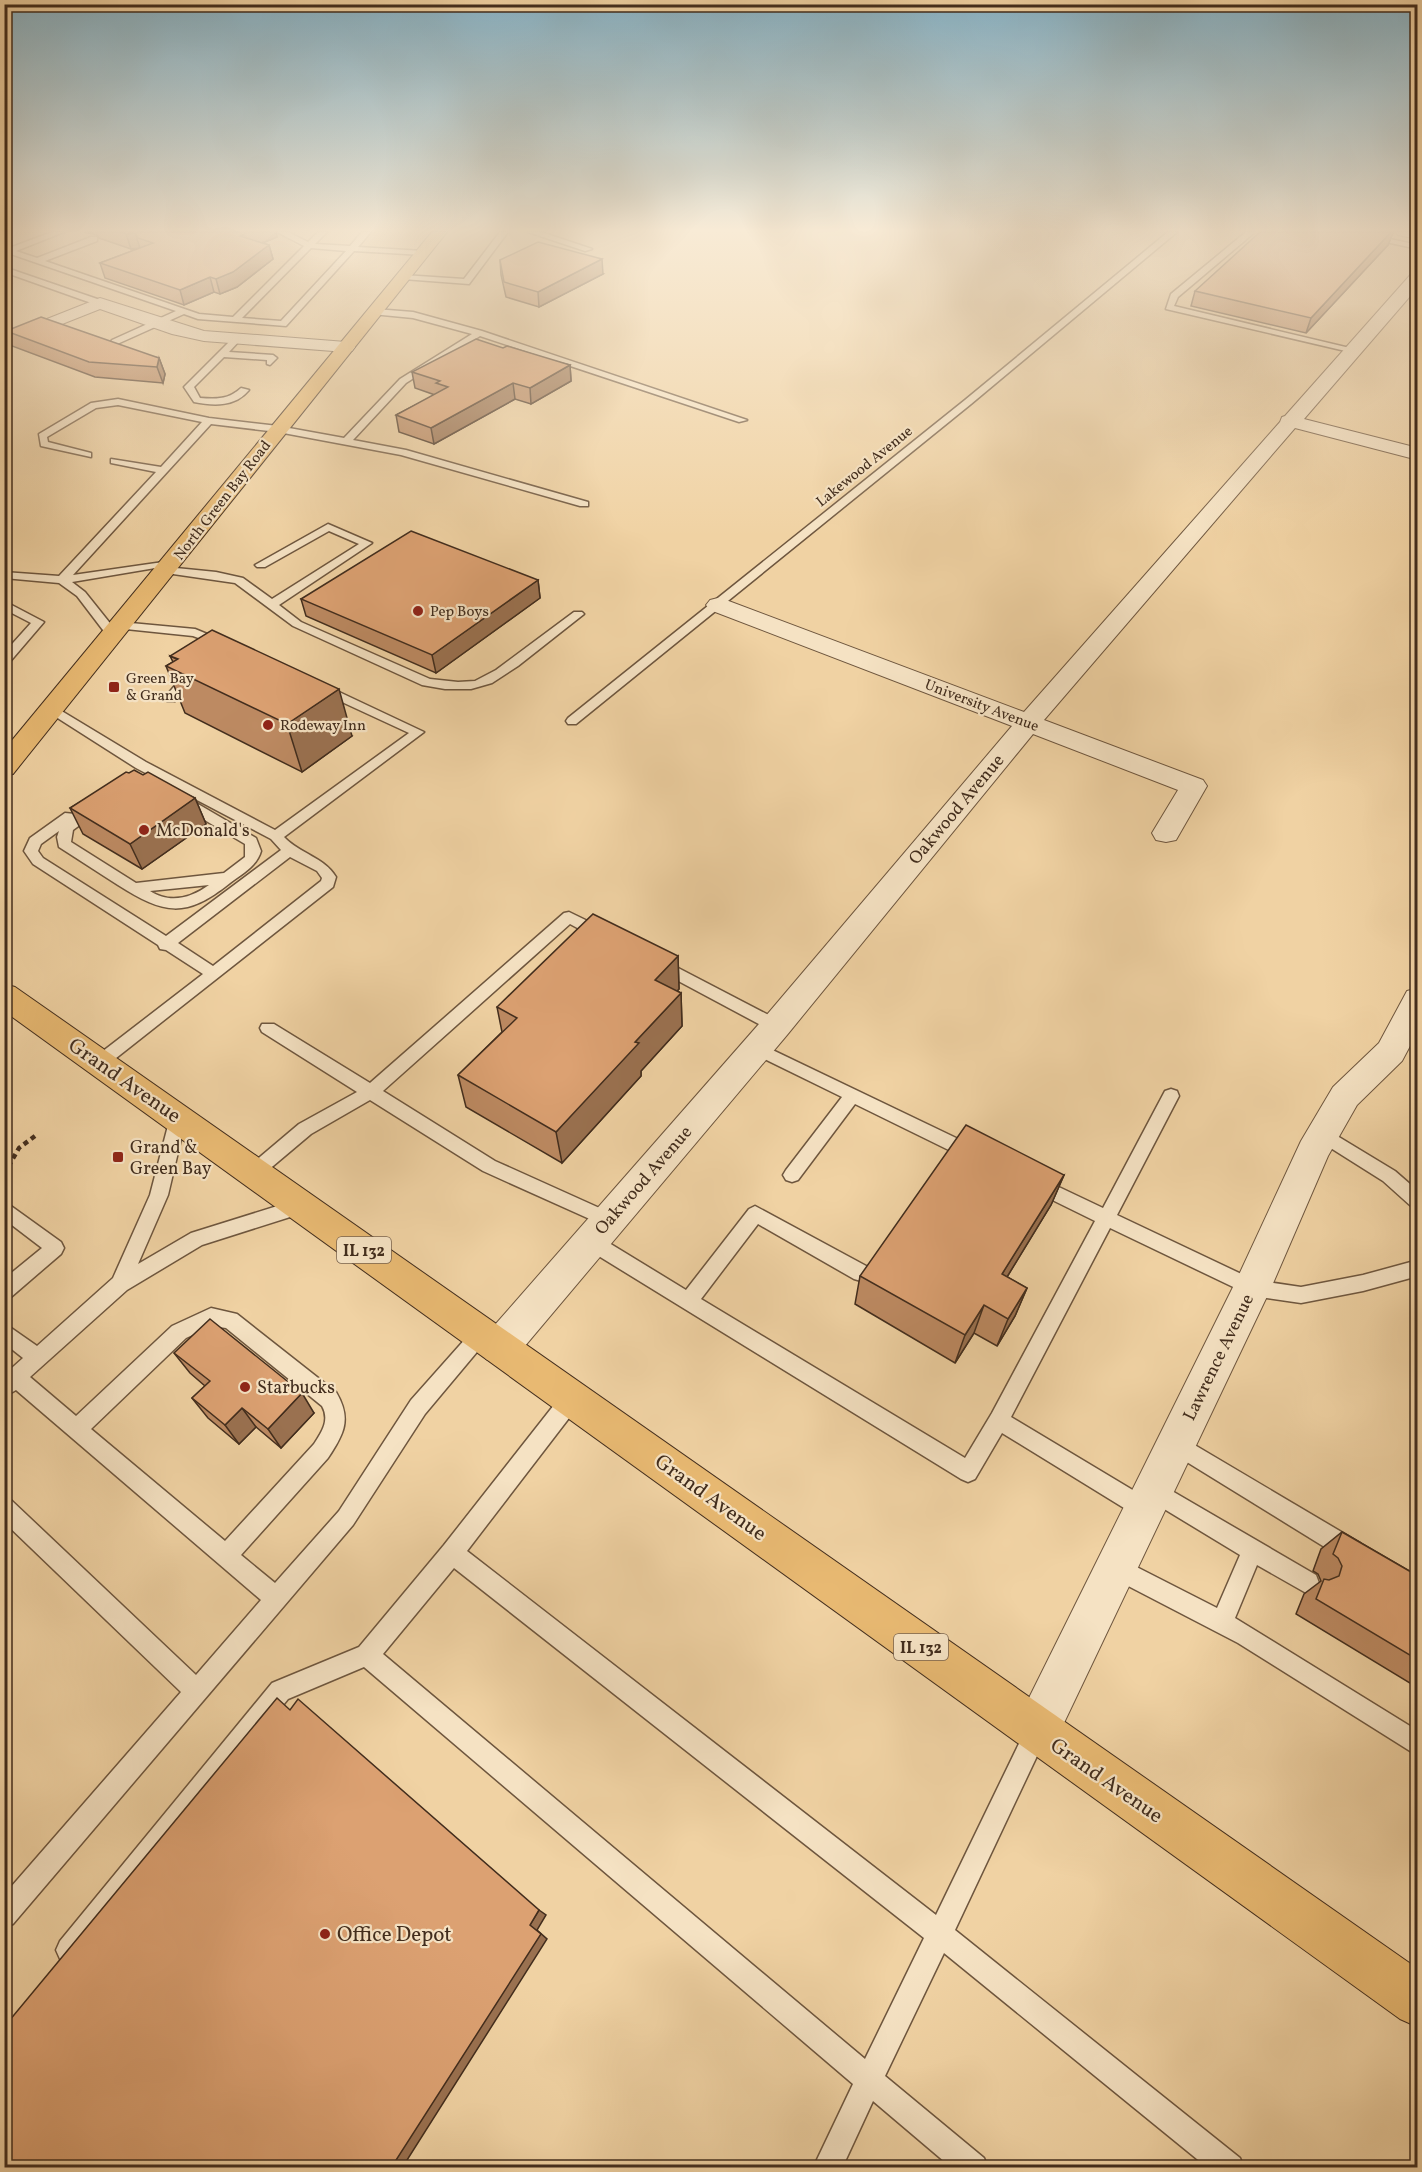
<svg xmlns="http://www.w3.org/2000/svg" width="1422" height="2172" viewBox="0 0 1422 2172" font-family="Vollkorn,serif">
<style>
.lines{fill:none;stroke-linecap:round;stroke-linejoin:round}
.lane-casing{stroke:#6e563e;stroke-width:3}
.street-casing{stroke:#6e563e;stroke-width:2}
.primary-casing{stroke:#422d1d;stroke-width:2}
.path{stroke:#422d1d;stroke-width:4.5;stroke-dasharray:5 4;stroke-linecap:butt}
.lane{fill:#f5e2c3;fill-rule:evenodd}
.street{fill:#f5e2c3;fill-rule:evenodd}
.primary{fill:#e8b972;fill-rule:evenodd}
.wall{fill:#bd8a62;stroke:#422d1d;stroke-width:1.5}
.shaded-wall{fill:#9a7150;stroke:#422d1d;stroke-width:1.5}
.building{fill:#dca172;stroke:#422d1d;stroke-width:1.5}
.poi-dot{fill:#8f2418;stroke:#f5e2c3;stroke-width:2}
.labels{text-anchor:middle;stroke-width:4.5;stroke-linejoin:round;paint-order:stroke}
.far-street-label{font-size:15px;fill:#422d1d;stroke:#f5e2c3}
.far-poi-label{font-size:15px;fill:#422d1d;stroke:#f5e2c3;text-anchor:start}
.shield{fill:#f5e2c3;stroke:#78634f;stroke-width:1.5}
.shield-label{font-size:16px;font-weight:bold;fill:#422d1d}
.street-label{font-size:18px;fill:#422d1d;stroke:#f5e2c3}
.poi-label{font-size:18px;fill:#422d1d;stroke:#f5e2c3;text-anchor:start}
.near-street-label{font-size:21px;fill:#422d1d;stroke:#f5e2c3}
.near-poi-label{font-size:21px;fill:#422d1d;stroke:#f5e2c3;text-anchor:start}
</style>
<rect width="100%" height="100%" fill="#f0d2a3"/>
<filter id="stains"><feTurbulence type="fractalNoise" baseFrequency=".00333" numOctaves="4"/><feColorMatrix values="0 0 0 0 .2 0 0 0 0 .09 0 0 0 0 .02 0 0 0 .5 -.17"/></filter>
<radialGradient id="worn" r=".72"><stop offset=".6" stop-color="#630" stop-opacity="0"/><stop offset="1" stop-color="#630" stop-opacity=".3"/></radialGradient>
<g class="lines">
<defs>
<g id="lane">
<path d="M52,232h12l-48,19 21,7 54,-21h6v4l-52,20 154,53 34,3 71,-71 -27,-14h11l20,10 10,-10h9l-12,12 35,2 12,-14h9l-13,15 65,4 4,2 -4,2 -69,-4 -68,75 -88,-7 -14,-5 -69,31 -4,-3 1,-2 64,-29 -168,-58 -4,1v-4zM311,248l35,3 -65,70 -39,-3z"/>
<path d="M500,232h8l-39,52 -66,-5 -4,-2 4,-2 61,4z"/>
<path d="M528,232h13l51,17 -7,2z"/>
<path d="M1168,232h9l-206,172 -395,320h-8l-2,-3 2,-3 397,-318z"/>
<path d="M1246,232h9l-77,65 -4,9 180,43v4l-188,-44 5,-15z"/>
<path d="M1340,232h17l61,13v4z"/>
<path d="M4,267l99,34 1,2 -7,2 -93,-33z"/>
<path d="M375,309l38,3 69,19 265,89 -8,2 -259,-86 -74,47 -53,57 53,10 182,52v4h-8l-179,-51 -123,-23 -67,-8 -138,151 104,-15 2,2 -6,3 -101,17 13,10 32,40v6h-8l-32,-42 -18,-13 -55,-5v-6l55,4 97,-104 -45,-9v-4l50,8 41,-45 -84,-17 -22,3 -49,29 1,5 43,11v4l-50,-11 -2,-12 52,-31 27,-4 91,19 69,8 66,12 56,-59 72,-45 -59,-16 -41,-4v-4z"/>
<path d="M234,337l7,2 -12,13 44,3 4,3 -7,7 -3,-1v-4l-43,-3 -30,30 6,11c16,1 28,2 41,-10l8,2c-14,17 -35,16 -55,12l-10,-15z"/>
<path d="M328,524l44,19 -93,62 22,17 129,57 28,3 17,-1 21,-11 78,-58h8l2,2 -66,52 -26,17 -21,6h-26l-23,-4 -129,-59 -58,-43 -69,-10 -6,-3 6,-3 50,5 27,6 29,21 87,-55 -30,-13 -64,36h-8l-2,-2z"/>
<path d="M4,601l40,21 -36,42 -4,1v-12l27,-30 -27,-14z"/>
<path d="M120,622l75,7 34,14 -6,4 -30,-11 -77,-8v-4z"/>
<path d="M191,670l6,4 -2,3 -20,24h-8l-2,-3 2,-3 20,-24z"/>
<path d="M320,683l104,49 -140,105c16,17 40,20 52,40l-3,10 -227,179 -6,2 -6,-2 -2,-4 2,-4 109,-84 -37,-24 -6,-1 -2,-4 -125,-81 -9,-13 6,-13 35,-25 10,1 14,-9h10l2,3 -2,3 -26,19 -2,12 65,41 88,-10 21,-16v-13l-69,-41 -2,-3 2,-3h10l70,41 5,13c-4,15 -19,23 -31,32 -45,36 -66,31 -112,2 -20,-13 -39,-25 -59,-38l-2,-10 2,-6 -18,13 -3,7 5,7 123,78 115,-86 -10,-11 -135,-71 -91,-58 6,-4 4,1 91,55 129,68 134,-97 -93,-43 -2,-3 2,-3zM290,857l27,14 5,7 -1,3 -108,85 -35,-23zM209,885c-18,13 -39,19 -59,6z"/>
<path d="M569,912l37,18 2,4 -2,4h-10l-26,-14 -187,167 112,70 120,54 3,5 -3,5 -6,3 -6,-3 -120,-54 -113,-71 -59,34 -51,43 -6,2 -6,-2 -3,-5 3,-5 51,-43 58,-32 -95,-60 -2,-4 2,-4h12l96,59 194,-170z"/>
<path d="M659,958l123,64 2,4 -2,4h-12l-116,-62 -3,-4 3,-4z"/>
<path d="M756,1042l221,106 3,5 -3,5 -6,2 -6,-2 -110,-54 -57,76 -6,2 -6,-2 -3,-5 3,-5 56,-73 -92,-45 -2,-4 2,-4z"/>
<path d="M1171,1089l6,2 2,5 -62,119 137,65 47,7 62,-12 55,-15v16l-55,15 -62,12 -49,-7 -142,-68 -99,189 135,81 -3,-7 3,-7 7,-3 7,3 156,91 3,8 -3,8 -8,3 -51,-29 -22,53 183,113v25l-180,-113 -131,-68 -3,-8 3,-8 8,-3 102,52 23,-53 -89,-54 3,8 -3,7 -7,3 -7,-3 -135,-83 -27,46 -7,3 -7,-3 -377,-232 -3,-6 3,-6 6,-2 6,2 90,55 63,-81 6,-3 113,61 2,6 -2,6 -7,2 -7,-2 -96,-55 -57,75 264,159 27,-45 103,-192 -63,-31 -3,-5 3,-5 6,-2 6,2 59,28 62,-117z"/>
<path d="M178,1111l6,2 2,5 -18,77 -30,69 53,-31 112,-35 6,3 3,5 -3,5 -107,34 -75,45 -97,87 46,39 96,-90 39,-18 26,6 99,78c16,27 8,42 -8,66l-87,97 34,28 64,-72 72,-111 64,-72 7,-3 7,3 3,6 -67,80 -72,111 -340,399 -9,3v-32l177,-203 -177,-170v-25l7,3 185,175 65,-75 -245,-210 -12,7v-22l19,-17 -19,-15v-20l33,23 76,-68 37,-83 20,-77 2,-5zM212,1326l14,2 96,78c8,14 0,26 -8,38l-89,97 -134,-112 95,-91z"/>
<path d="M1324,1128l71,43 23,20v18l-6,-2 -29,-26 -65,-41 -3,-5 3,-5z"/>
<path d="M4,1201l57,41 3,6 -3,6 -50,43 -7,2v-20l38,-31 -38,-29z"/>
<path d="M572,1389l7,2 3,7 -3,7 -112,146 469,364 93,-192 8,-4 8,4 4,8 -4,8 -90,191 285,228 4,10h-36l-264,-215 -59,123 99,82 4,10h-36l-79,-67 -31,67h-29l40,-84 -489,-417 -76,32 -210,260 -9,4 -9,-4 -4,-9 4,-9 212,-258 87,-36 85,-102 121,-154zM454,1568l470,370 -59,121 -482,-405z"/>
<path d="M1176,1434l184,109 3,8 -3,8 -8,3 -8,-3 -175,-108 -3,-7 3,-7z"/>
</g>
<g id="street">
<path d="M1396,232h22v7l-20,-4z"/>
<path d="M1418,271v16l-114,132 114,29v12l-123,-32 -251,292 159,60 4,6 -31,54 -10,2 -10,-2 -4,-7 26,-43 -145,-56 -246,301 -273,324 -14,6 -14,-6 -5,-12 5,-12 279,-318 247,-291 -302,-116 -4,-5 4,-5 8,-2 8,2 298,112 256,-290 2,-5 3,-1 127,-143z"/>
<path d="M100,298l104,33 142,11 6,1 3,4 -3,4 -6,1 -142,-11 -32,-7 -72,-25 -96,38v-11z"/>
<path d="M1418,988v43l-16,30 -45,44 -29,51 -57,132 -218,458 -16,7 -16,-7 -7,-16 7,-16 216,-435 64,-138 32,-54 46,-44 28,-52z"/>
</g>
<g id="primary">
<path d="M432,232h15l-434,542 -9,2v-26z"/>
<path d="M4,984l11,3 1403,982v58l-18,-8 -1396,-1008z"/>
</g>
</defs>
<!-- lane casing -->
<use href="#lane" class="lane-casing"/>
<!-- street casing -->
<use href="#street" class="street-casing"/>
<!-- primary casing -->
<use href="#primary" class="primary-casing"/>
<!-- path -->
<path class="path" d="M4,1174l15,-26 16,-12"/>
<!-- lane -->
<use href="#lane" class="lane"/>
<!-- street -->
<use href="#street" class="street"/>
<!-- primary -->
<use href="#primary" class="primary"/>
</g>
<!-- wall -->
<g class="wall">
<path d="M84,232h192l1,5 -14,6 6,2 4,14 -36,28 -17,7 -6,-2 -30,13 -79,-27 -5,-15 40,-15 -9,1 -32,-11 -2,-3z"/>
<path d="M1392,235l-4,10 -82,88 -115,-27 4,-15z"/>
<path d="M500,260l103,14 -64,33 -33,-10 -5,-22z"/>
<path d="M6,331l153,27 6,16 -2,9 -68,-6 -83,-31z"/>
<path d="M503,348l67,17 1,16 -40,23 -16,-5 -81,45 -35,-12 -3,-17 39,-20 -20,-7 -3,-16z"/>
<path d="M538,580l2,18 -104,75 -130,-57 -5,-17z"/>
<path d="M170,656l182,80 -50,36 -117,-59 -19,-47 7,-4z"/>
<path d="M129,773l14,2 52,23 11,26 -64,45 -59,-35 -13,-26z"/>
<path d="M678,956l1,33 -2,2 4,2 1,33 -41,45v5l-79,87 -96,-56 -8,-32 44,-43 -5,-25z"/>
<path d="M1064,1175l-13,30 -44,72 20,11 -12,28 -18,30 -23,-13 -19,30 -100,-59 5,-28z"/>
<path d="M174,1353l140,60 -33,35 -25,-21 -17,17 -31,-26 -16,-20 13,-12 -15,-13z"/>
<path d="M1342,1532l76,44v112l-122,-74 8,-20 17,-13 -3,-7 -5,-3 8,-22z"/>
</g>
<!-- shaded-wall -->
<g class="shaded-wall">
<path d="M248,232h28l1,5 -33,13 -4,-14z"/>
<path d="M1391,232h3l-2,3 -4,10 -82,88 5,-15z"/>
<path d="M135,233l5,15 -9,1 -5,-15z"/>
<path d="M269,245l4,14 -36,28 -17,7 -4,-15z"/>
<path d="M602,259l1,15 -64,33 -1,-15z"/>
<path d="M210,277l4,15 -30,13 -4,-15z"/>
<path d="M159,358l6,16 -2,9 -6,-16z"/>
<path d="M570,365l1,16 -40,23 -1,-16z"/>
<path d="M513,383l2,16 -81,45 -3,-16z"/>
<path d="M538,580l2,18 -104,75 -4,-18z"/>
<path d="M339,689l13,47 -50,36 -15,-48z"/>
<path d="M195,798l11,26 -64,45 -12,-25z"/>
<path d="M678,956l1,33 -22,24 -2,-33z"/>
<path d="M681,993l1,33 -41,45v5l-79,87 -6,-31 79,-90z"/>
<path d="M1064,1175l-13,30 -60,98 11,-29z"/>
<path d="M4,1258l7,7 -7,5z"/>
<path d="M1027,1288l-12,28 -18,30 11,-27z"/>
<path d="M984,1305l-10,28 -19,30 10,-28z"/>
<path d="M302,1393l12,20 -33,35 -13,-19z"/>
<path d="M242,1408l14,19 -17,17 -14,-19z"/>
<path d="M539,1910l7,5 -9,15 10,9 -145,229h-11l139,-243z"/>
</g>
<!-- building -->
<g class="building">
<path d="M121,232h127l-8,4 29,9 -36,27 -17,7 -6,-2 -30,13 -80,-27 53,-20 -15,-5 -3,-5 -9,1z"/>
<path d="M1260,232h131l-80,86 -116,-27z"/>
<path d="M538,242l64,17 -64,33 -34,-10 -4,-22z"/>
<path d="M41,317l118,41 -2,9 -68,-5 -83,-31z"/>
<path d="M476,339l27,9 4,-2 63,19 -40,23 -17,-5 -82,45 -35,-13 52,-28 -12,-4 4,-2 -28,-9z"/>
<path d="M411,531l127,49 -106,75 -131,-56z"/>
<path d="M212,630l127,59 -52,35 -121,-58 12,-7 -8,-3z"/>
<path d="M134,770l9,5 5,-3 47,26 -65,46 -60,-36 56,-36 3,1z"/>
<path d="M593,914l85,42 -23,24 26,13 -46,49 4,1 -83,89 -98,-57 59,-57 -20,-11z"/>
<path d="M966,1125l98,50 -62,99 25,14 -19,31 -24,-14 -19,30 -105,-59z"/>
<path d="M210,1319l92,74 -34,36 -26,-21 -17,17 -33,-27 18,-17 -36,-28z"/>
<path d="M1342,1532l76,44v84l-102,-61 8,-20 5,1 10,-4 3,-10 -4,-8 -5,-4z"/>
<path d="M277,1698l13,12 8,-11 241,211 -9,15 11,9 -150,234h-387v-141z"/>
</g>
<!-- sky -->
<linearGradient id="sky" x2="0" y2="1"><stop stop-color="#89b6cb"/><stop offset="0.43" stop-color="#f8ebd6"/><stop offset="1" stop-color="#f8ebd6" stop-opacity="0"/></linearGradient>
<rect width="1422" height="536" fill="url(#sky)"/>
<!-- markers -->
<g class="poi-dot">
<circle cx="418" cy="611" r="6"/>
<rect x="108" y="681" width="12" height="12" rx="3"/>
<circle cx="268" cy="725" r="6"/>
<circle cx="144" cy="830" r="6"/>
<rect x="112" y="1151" width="12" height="12" rx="3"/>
<circle cx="245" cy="1387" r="6"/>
<circle cx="325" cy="1934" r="6"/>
</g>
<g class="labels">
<!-- far-street labels -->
<g class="far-street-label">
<text transform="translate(864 466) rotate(-39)" y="5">Lakewood Avenue</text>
<text transform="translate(222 500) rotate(-52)" y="5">North Green Bay Road</text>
<text transform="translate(982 705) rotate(21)" y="5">University Avenue</text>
</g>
<!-- far-poi labels -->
<g class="far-poi-label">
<text x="430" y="616">Pep Boys</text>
<text x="126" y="683">Green Bay<tspan x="126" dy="17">&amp; Grand</tspan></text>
<text x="280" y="730">Rodeway Inn</text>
</g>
<!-- shield labels -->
<g class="shield">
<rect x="337" y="1237" width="54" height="26" rx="4.5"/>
<rect x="894" y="1634" width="54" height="26" rx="4.5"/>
</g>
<g class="shield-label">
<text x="364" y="1256">IL 132</text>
<text x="921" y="1653">IL 132</text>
</g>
<!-- street labels -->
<g class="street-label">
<text transform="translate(956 809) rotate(-50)" y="6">Oakwood Avenue</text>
<text transform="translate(643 1180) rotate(-49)" y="6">Oakwood Avenue</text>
<text transform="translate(1218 1357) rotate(-64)" y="6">Lawrence Avenue</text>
</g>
<!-- poi labels -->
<g class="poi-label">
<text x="156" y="836">McDonald's</text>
<text x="130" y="1153">Grand &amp;<tspan x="130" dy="21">Green Bay</tspan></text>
<text x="257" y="1393">Starbucks</text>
</g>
<!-- near-street labels -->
<g class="near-street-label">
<text transform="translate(125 1080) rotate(35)" y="7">Grand Avenue</text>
<text transform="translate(711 1497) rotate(36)" y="7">Grand Avenue</text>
<text transform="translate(1107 1780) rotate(35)" y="7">Grand Avenue</text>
</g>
<!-- near-poi labels -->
<g class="near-poi-label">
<text x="337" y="1941">Office Depot</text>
</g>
</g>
<!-- margin -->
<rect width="1422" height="2172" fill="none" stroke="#f0d2a3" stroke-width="24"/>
<rect x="6" y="6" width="1410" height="2160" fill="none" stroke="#422d1d" stroke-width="3"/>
<rect x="12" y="12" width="1398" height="2148" fill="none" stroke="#422d1d" stroke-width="1.5"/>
<rect width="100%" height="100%" filter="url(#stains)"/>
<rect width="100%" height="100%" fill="url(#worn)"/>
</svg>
